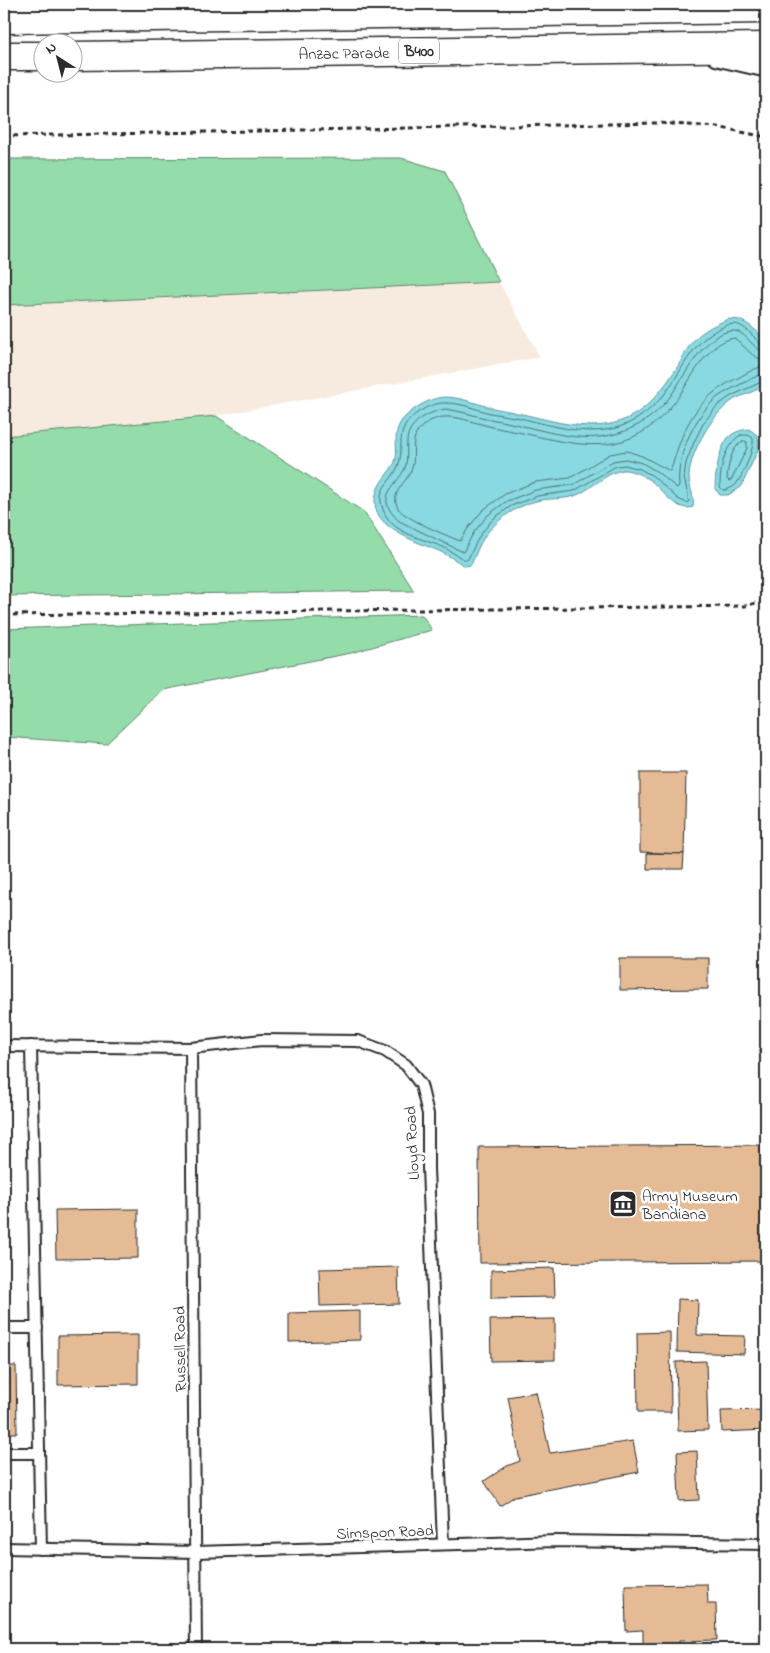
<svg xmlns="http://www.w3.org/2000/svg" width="770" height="1653" viewBox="0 0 770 1653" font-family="'Indie Flower',sans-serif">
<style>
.built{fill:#f7ebdf}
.green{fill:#94dcaa;stroke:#60846a}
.water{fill:#88d9e1;stroke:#639398}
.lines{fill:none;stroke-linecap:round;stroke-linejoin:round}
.shore{stroke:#507174;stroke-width:1}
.building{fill:#e4bb95;stroke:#2b2b2b}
.service-casing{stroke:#2b2b2b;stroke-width:14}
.minor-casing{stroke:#2b2b2b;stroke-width:25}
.primary-casing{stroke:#2b2b2b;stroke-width:31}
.path{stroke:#2b2b2b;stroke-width:3;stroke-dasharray:5 4;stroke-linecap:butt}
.service{stroke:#fff;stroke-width:10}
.minor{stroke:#fff;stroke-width:21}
.primary{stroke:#fff;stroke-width:28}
.labels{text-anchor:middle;stroke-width:5;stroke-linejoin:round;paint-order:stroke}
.shield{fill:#fff;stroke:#6b6b6b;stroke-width:1}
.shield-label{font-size:15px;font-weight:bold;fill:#2b2b2b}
.street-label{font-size:16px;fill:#2b2b2b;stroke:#fff}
.poi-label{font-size:16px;fill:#2b2b2b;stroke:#fff;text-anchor:start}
</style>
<rect width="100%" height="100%" fill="#fff"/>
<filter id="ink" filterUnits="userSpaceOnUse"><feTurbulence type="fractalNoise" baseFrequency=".02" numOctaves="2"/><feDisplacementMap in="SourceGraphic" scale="10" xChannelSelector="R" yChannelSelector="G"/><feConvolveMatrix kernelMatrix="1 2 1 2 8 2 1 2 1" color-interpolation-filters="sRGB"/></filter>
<g filter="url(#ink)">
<!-- built -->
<path class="built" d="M499,282l41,75 -324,59 -212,20v-131z"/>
<!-- green -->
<g class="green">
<path d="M401,158l44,13 54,111 -495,23v-146z"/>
<path d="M216,416l148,96 50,79 -410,5v-160z"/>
<path d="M422,615l10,15 -81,23 -188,37 -57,54 -102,-7v-108z"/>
</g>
<!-- water -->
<g class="water">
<path d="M729,319l11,1 9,5 11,9 6,10v39c-8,8 -21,11 -31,16 -22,13 -45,52 -46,78 0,10 6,20 4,30 -17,6 -31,-18 -43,-27 -6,-4 -17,-9 -24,-10 -15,-1 -34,18 -47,24 -11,6 -26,4 -38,6 -22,4 -44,19 -57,37 -5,8 -9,19 -13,28l-6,1c-8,-5 -17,-11 -26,-15 -26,-11 -79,-26 -60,-65 4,-8 11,-15 15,-22 7,-14 -5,-31 11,-47 10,-10 25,-19 39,-20 15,0 31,6 45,10 11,3 22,4 33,7 32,7 71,20 104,5 21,-9 38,-31 50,-50 6,-9 10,-20 18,-29 9,-10 22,-16 35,-21z"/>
<path d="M749,429l8,6 2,7 -1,8 -17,37 -13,8h-8l-5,-6c0,-14 4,-44 15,-53 6,-5 12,-6 19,-7z"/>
</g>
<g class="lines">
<!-- shore -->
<g class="shore">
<path d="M766,346l-5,-1c-6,-7 -13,-16 -22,-20 -6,-2 -13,0 -18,3 -30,13 -39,45 -58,68 -10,11 -22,22 -36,28 -34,15 -73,2 -107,-6 -10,-2 -20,-3 -30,-5 -15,-4 -29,-10 -44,-10 -14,-1 -35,11 -41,23 -7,13 -2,25 -6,37 -6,21 -27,24 -14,51 10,20 39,25 58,33 8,4 15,10 23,13l2,-1 12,-24 13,-16 18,-13 26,-10 37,-5 42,-25 9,-1 15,4 13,7 25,23 9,4 2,-2 -5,-24 2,-14 8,-21 10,-20 13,-16 14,-10 35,-16"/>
<path d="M766,352c-14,-1 -19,-22 -34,-21 -27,1 -48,47 -63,67 -15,20 -38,34 -63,38 -27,5 -57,-4 -83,-10 -11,-3 -22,-5 -33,-7 -15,-3 -29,-8 -45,-10 -16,3 -37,13 -38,32 -1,9 1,18 -2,27 -10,21 -32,28 -6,53l64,31 11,-20 14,-17 19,-14 29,-11 37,-5 40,-24 13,-2 16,4 14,8 21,17 2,-2c-3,-28 13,-64 33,-84 9,-9 22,-14 33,-20 7,-3 14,-8 21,-8"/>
<path d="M766,360c-15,-1 -20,-14 -32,-22 -28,4 -44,45 -60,65 -10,13 -25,27 -41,34 -36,16 -78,3 -115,-5 -11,-2 -23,-4 -33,-7 -13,-3 -28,-9 -41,-8 -9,0 -21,7 -26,14 -8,10 -2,25 -6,37 -4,14 -23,24 -14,40 5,10 50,28 62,33l9,-14 14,-17 22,-16 30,-12 35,-4 40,-24 17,-3 15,5 28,15c4,-8 6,-20 10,-29 11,-30 29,-51 58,-64 9,-5 18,-11 28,-12"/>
<path d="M741,435h7l5,3c2,9 -10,37 -16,45 -3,4 -9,7 -14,7l-3,-3c0,-18 4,-43 21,-52z"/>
<path d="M743,441l4,1v6l-15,31 -3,2 -2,-2c1,-13 4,-32 16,-38z"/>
</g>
</g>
<!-- building -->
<g class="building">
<path d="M640,773h46l-2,81 -44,-2z"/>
<path d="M647,853l37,1 -1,15h-36z"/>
<path d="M620,958h88v31l-88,1z"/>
<path d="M766,1145v116l-286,2 -1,-116z"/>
<path d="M138,1209v49l-82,1 -1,-49z"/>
<path d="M398,1267l1,37 -79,2 -1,-37z"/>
<path d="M554,1268l1,29 -64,1v-28z"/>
<path d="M678,1299l20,1 -1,35 48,1 -1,18 -67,-2z"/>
<path d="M360,1311v29l-71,2v-29z"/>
<path d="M555,1319v41l-64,1 -1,-41z"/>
<path d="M670,1332l1,80h-33l-1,-79z"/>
<path d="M138,1335v49l-80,1v-49z"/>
<path d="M706,1361l2,69 -30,1 -2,-69z"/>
<path d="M4,1366h12l1,67h-13z"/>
<path d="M536,1392l14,61 83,-12 6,31 -124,24 -15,10 -16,-25 23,-15 13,-5 -12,-64z"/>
<path d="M766,1410v20l-44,2 -1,-21z"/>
<path d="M697,1451l2,49 -20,1 -2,-49z"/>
<path d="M707,1584l1,20h8l1,36 -38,1v7l87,-2v3h-123v-19l-17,1 -1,-46z"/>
</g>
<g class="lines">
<defs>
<g id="service">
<path d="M4,1046l187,2 71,-8 96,1 27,10 21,14 15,20 7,29v54l15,376"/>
<path d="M31,1046l10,503"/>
<path d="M191,1048l5,601"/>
<path d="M4,1328h33"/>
<path d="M4,1453h35"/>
<path d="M4,1548l192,4 360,-11 210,3"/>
</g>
<path id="minor" d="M718,55l48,11"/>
<g id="primary">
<path d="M4,19l762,-10"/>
<path d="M4,56h38"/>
<path id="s1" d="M72,56l694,-9"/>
</g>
</defs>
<!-- service casing -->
<use href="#service" class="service-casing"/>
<!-- minor casing -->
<use href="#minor" class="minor-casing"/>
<!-- primary casing -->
<use href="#primary" class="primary-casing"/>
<!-- path -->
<g class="path">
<path d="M4,136l654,-13 59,4 49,10"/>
<path d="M4,615l741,-9 21,-6"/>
</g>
<!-- service -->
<use href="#service" class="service"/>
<!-- minor -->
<use href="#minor" class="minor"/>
<!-- primary -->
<use href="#primary" class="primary"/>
</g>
</g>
<!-- icons -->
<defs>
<symbol id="museum-square" viewBox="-11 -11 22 22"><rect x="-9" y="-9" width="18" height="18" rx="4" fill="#2b2b2b" stroke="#fff"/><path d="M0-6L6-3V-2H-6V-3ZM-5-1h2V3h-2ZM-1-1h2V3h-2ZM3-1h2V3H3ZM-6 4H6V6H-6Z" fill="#fff"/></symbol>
</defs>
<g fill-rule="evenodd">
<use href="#museum-square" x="607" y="1188" width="32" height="32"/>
</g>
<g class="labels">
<!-- shield labels -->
<rect class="shield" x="399" y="38.5" width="40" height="25" rx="4"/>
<g class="shield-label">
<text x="419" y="56">B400</text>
</g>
<!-- street labels -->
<g class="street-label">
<text dy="6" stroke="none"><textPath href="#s1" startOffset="272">Anzac Parade</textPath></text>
<text transform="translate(411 1143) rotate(-93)" y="6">Lloyd Road</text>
<text transform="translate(179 1349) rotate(-91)" y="6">Russell Road</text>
<text transform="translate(385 1531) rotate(-2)" y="6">Simspon Road</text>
</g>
<!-- poi labels -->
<g class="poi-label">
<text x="642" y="1201">Army Museum<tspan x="642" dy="18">Bandiana</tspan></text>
</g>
</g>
<!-- margin -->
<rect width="770" height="1653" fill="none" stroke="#fff" stroke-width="20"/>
<rect x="10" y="10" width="750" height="1633" fill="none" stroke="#2b2b2b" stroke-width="2" filter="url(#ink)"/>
<!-- north arrow -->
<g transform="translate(58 58) rotate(324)"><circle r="24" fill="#ffffff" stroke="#aaaaaa"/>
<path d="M0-4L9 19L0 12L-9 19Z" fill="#2b2b2b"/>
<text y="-8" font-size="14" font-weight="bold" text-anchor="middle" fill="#2b2b2b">N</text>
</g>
</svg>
